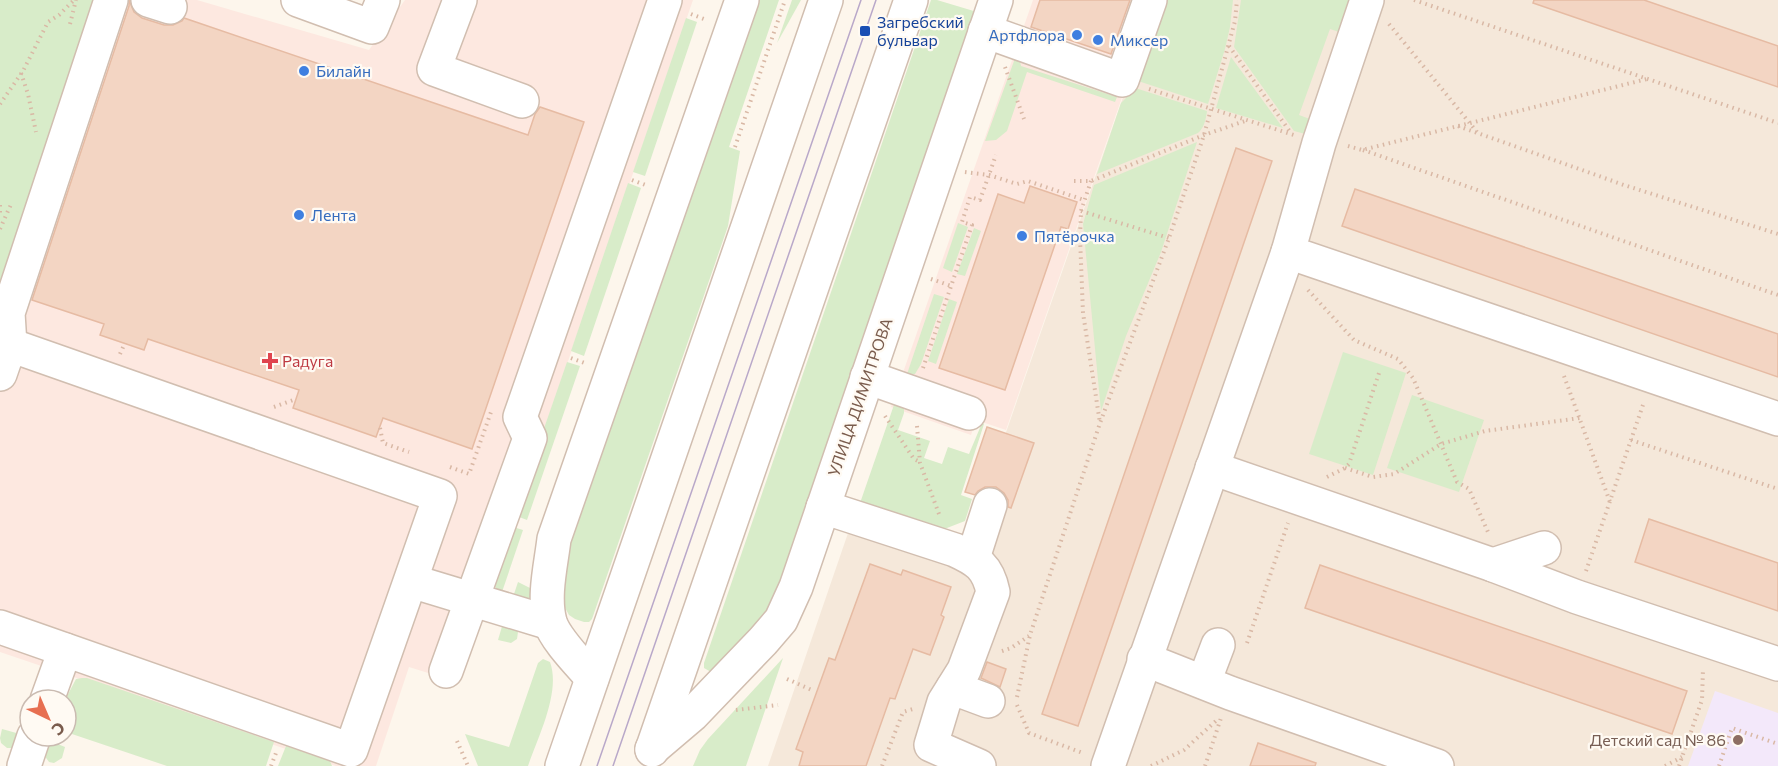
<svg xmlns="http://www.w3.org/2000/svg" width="1778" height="766" viewBox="0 0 1778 766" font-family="Commissioner,sans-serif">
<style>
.residential{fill:#f5e8da}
.commercial{fill:#fde8e0}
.education{fill:#f3e8fa}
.green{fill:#d8ecc9}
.building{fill:#f3d5c3;stroke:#e6bba3;stroke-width:1.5}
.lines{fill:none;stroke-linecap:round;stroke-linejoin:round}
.minor-casing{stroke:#d1beb0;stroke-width:36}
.path{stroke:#d9b8a5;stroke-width:4;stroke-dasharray:1.5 4.5;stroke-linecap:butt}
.minor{stroke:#fff;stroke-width:33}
.tram{stroke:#b9a8c9;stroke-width:1.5}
.transit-dot{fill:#1a4fb4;stroke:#fffaf3;stroke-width:2}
.shop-dot{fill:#3f7fe0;stroke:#fffaf3;stroke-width:2}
.health-dot{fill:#e0444e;stroke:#fffaf3;stroke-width:2}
.education-dot{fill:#8d6e63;stroke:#fffaf3;stroke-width:2}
.labels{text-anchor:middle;stroke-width:4.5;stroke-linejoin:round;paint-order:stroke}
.transit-label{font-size:16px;fill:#164399;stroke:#fffaf3;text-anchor:start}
.shop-label{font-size:16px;fill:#366cbe;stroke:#fffaf3;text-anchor:start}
.health-label{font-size:16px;fill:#be3a42;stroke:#fffaf3;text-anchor:start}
.street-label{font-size:16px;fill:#7a5c4d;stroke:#fffaf3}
.education-label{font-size:16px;fill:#785e54;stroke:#fffaf3;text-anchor:end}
</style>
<rect width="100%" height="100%" fill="#fdf6ec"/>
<!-- residential -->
<path class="residential" d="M1157,0h621v766h-1010l90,-262 110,37z"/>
<!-- commercial -->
<g class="commercial">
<path d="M95,0h102l172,50 36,-50h288l-236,682 -48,-15 -33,99h-40l-336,-114v-368z"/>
<path d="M1033,0h123l-150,430 -30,-10 -5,15 -80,-28z"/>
</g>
<!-- education -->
<path class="education" d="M1715,691l63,22v53h-90z"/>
<!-- green -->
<g class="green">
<path d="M0,0h104l-104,298z"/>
<path d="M756,0h23l-50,147 11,4 -12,75 -136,393 -3,3h-5l-9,-3 -6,-4 -6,-11 7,-63z"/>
<path d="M792,0h9l-24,43z"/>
<path d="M931,0h6l40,12 -197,577 -17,30 -52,53 -7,-4v-5z"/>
<path d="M1159,0h74l-3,27 -5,22 -17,55 -76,-25z"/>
<path d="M1241,0h114l-7,35 -18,-6 -31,86 19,7 -5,14 -19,-5 -60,-84z"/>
<path d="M686,18l11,4 -52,154 -12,-4z"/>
<path d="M1018,50l3,16 96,31 -2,5 -88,-30 -20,59 -11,9 -11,1z"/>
<path d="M1231,57l52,71 -67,-20z"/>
<path d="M1129,86l78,25c-1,8 -3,17 -9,22l-101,41 24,-71 5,-5z"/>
<path d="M1197,142l-36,110 -35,84 -25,75 -18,-187 11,-39z"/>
<path d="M628,183l13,5 -57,168 -13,-5z"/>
<path d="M958,223l10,4 -16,45 -9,-4z"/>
<path d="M974,228l7,3 -16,45 -8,-2z"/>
<path d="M934,294l10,3 -23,67 -6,10h-8z"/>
<path d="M949,299l8,3 -21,62 -8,-3z"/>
<path d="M1343,352l63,21 -33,102 -64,-21z"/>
<path d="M567,362l13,4 -53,154 -13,-5z"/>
<path d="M1412,395l72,25 -25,72 -72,-24z"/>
<path d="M896,399l8,5v9l-6,17 32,11 -6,17 18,6 6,-17 21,7 13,-31 2,1 -23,71 11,4 -7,22 -31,12 -75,-27z"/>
<path d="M510,526l13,4 -22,65 -7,-10z"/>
<path d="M518,582l12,6 2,5 -1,5 -5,4 -14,-2z"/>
<path d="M503,623l13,6 2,3 -1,7 -6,4 -13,-3z"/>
<path d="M783,658l-37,108h-53l7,-16 8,-11z"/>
<path d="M543,659l7,3c11,30 -12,75 -22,104h-50l-13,-32 44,13 29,-84z"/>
<path d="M82,678h5l187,64 -8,24h-99l-101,-34v-32h-1l11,-21z"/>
<path d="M2,729l18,5 -7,14h-6l-6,-5 -1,-5z"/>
<path d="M48,740l17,7 -3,11 -8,5 -5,-1 -5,-7z"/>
<path d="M286,746l44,15 2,5h-54z"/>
</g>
<!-- building -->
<g class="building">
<path d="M129,0l5,12 8,6 22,7h9l9,-4 2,-3 344,117 7,-21 5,-7 44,15 -112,327 -89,-31 -7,19 -83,-29 6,-18 -151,-51 -4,11 -44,-15 4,-11 -72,-24 97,-294z"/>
<path d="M1040,0h90l-19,54 -80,-27z"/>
<path d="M1534,0h110l134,46v41l-245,-84z"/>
<path d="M1236,148l36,13 -194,565 -36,-12z"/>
<path d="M1030,186l47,16 -9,27 -7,-2 -56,163 -66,-22 59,-174 26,9z"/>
<path d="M1355,189l423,145v43l-436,-151z"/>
<path d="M987,427l47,16 -23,65 -3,-1v-7l-4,-7 -8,-6h-11l-7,4 -3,4 -10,-3z"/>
<path d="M1649,519l129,44v48l-143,-49z"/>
<path d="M870,564l31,11 2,-5 48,17 -10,28 3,2 -14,38 -17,-6 -18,50 -5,-1 -24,68h-67l4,-14 -7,-3 33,-91 6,2z"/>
<path d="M1320,565l367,126 -15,43 -367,-126z"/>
<path d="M987,662l19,7 -6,18 -19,-9z"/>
<path d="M1258,743l58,20 -1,3h-65z"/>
</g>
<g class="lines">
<defs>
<g id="minor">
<path d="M148,0l22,7"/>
<path d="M298,0l74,27 11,-27"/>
<path d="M460,0l-26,69 88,32"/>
<path d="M1367,0l-48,143 -31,109 490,167"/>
<path d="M985,31l137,49 28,-80"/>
<path d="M10,345l-2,-32 103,-313"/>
<path d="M0,374l10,-29 430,151 -89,254 -351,-123"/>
<path d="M867,377l102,36"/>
<path d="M1212,468l281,97 84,32 201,67"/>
<path d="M823,507l132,43c22,10 33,17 38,42l-29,78 -20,32 -13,43 48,21"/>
<path d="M973,558l17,-53"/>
<path d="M1493,565l51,-17"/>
<path d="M411,581l139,42"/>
<path d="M1144,659l86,34 207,73"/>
<path d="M446,671l84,-233 -10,-21 145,-417"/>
<path d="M592,678c-12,-14 -37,-39 -42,-56 -7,-26 1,-57 4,-83l188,-539"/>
<path d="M1204,682l14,-37"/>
<path d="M953,688l35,13"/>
<path d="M47,700l18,-50"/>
<path d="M652,749l40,-34 71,-74 18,-21 15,-33 200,-587"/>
<path d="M652,750l259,-750"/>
<path d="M24,766l10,-30"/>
<path d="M562,766l264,-766"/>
<path d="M1108,766l180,-514"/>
</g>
</defs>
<!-- minor casing -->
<use href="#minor" class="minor-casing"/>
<!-- path -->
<g class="path">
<path d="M1414,0l364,123"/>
<path d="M691,14l13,5"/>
<path d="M70,24l6,-24"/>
<path d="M1389,24l88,108"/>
<path d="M1229,46l62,87"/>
<path d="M1005,67l19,52"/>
<path d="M21,73l7,21 8,38"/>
<path d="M1149,89l145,46"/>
<path d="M0,104l23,-33 25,-49 11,-7 15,-15"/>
<path d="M1458,126l166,59 154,49"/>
<path d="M1348,146l14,4 285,-71"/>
<path d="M735,147l50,-147"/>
<path d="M1363,150l415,145"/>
<path d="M965,172l24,3 28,9 11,-3 56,19"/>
<path d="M632,180l16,6"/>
<path d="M1074,181h17l113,-46 41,-14"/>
<path d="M1091,181l-10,30 -1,26 3,76 17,110"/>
<path d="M0,205v8"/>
<path d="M1081,211l88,27"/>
<path d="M0,229l12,-27"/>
<path d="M931,279l20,7"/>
<path d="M1308,290l46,50 44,19 15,19 44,104 12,7 19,43"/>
<path d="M120,354l5,-11"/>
<path d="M571,358l16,6"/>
<path d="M923,368l49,-143 -10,-3 8,-25 10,3 16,-45"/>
<path d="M1564,376l46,126"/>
<path d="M274,407l22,-8"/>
<path d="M885,416l29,43 6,3"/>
<path d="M917,426l3,37 19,51"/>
<path d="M380,428l3,15 26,9"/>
<path d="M1631,440l147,49"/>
<path d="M450,467l19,7 22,-62"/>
<path d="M1345,468l28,9 21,-3 47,-30 44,-13 95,-13"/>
<path d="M1327,477l18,-9 4,-4 30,-91"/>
<path d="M1586,571l58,-169"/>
<path d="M1247,643l41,-120"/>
<path d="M1002,651l9,-3 18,-12"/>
<path d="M787,679l27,12"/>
<path d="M1017,697l13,-62 70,-212 69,-185 35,-103 31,-114 2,-21"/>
<path d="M1017,705l12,28 54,20"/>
<path d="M736,710l42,-5"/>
<path d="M457,741l11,25"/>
<path d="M271,766l5,-13"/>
<path d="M882,766l21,-54 10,-3"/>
<path d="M1151,766l33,-16 34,-31"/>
<path d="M1205,766l16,-48"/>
<path d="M1665,766l17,-9"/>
<path d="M1679,766l23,-66 1,-31"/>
<path d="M1719,766l13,-38 46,16"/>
</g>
<!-- minor -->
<use href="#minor" class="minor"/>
<!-- tram -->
<g class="tram">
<path d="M597,766l264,-766"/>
<path d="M613,766l263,-766"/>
</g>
</g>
<!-- markers -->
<rect class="transit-dot" x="859" y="25" width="12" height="12" rx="3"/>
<g class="shop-dot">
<circle cx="1077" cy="35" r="6"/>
<circle cx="1098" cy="40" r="6"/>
<circle cx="304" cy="71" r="6"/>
<circle cx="299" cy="215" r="6"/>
<circle cx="1022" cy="236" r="6"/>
</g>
<path class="health-dot" d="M267 352h6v6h6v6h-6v6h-6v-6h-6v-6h6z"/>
<circle class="education-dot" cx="1738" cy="740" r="6"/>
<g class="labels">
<!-- transit labels -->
<g class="transit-label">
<text x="877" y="28">Загребский<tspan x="877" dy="18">бульвар</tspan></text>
</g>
<!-- shop labels -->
<g class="shop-label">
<text x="1065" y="41" text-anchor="end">Артфлора</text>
<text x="1110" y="46">Миксер</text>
<text x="316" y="77">Билайн</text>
<text x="311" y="221">Лента</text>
<text x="1034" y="242">Пятёрочка</text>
</g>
<!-- health labels -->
<g class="health-label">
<text x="282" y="367">Радуга</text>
</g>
<!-- street labels -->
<g class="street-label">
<text transform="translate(860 397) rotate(-71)" y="6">УЛИЦА ДИМИТРОВА</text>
</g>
<!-- education labels -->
<g class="education-label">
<text x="1726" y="746">Детский сад № 86</text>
</g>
</g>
<!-- north arrow -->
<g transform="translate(48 718) rotate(136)"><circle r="28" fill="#fffaf3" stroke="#cabbb1" stroke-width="1.5"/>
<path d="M0-4.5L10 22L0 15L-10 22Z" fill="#e76f51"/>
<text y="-9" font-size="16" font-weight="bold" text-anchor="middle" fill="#7a5c4d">С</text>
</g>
</svg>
